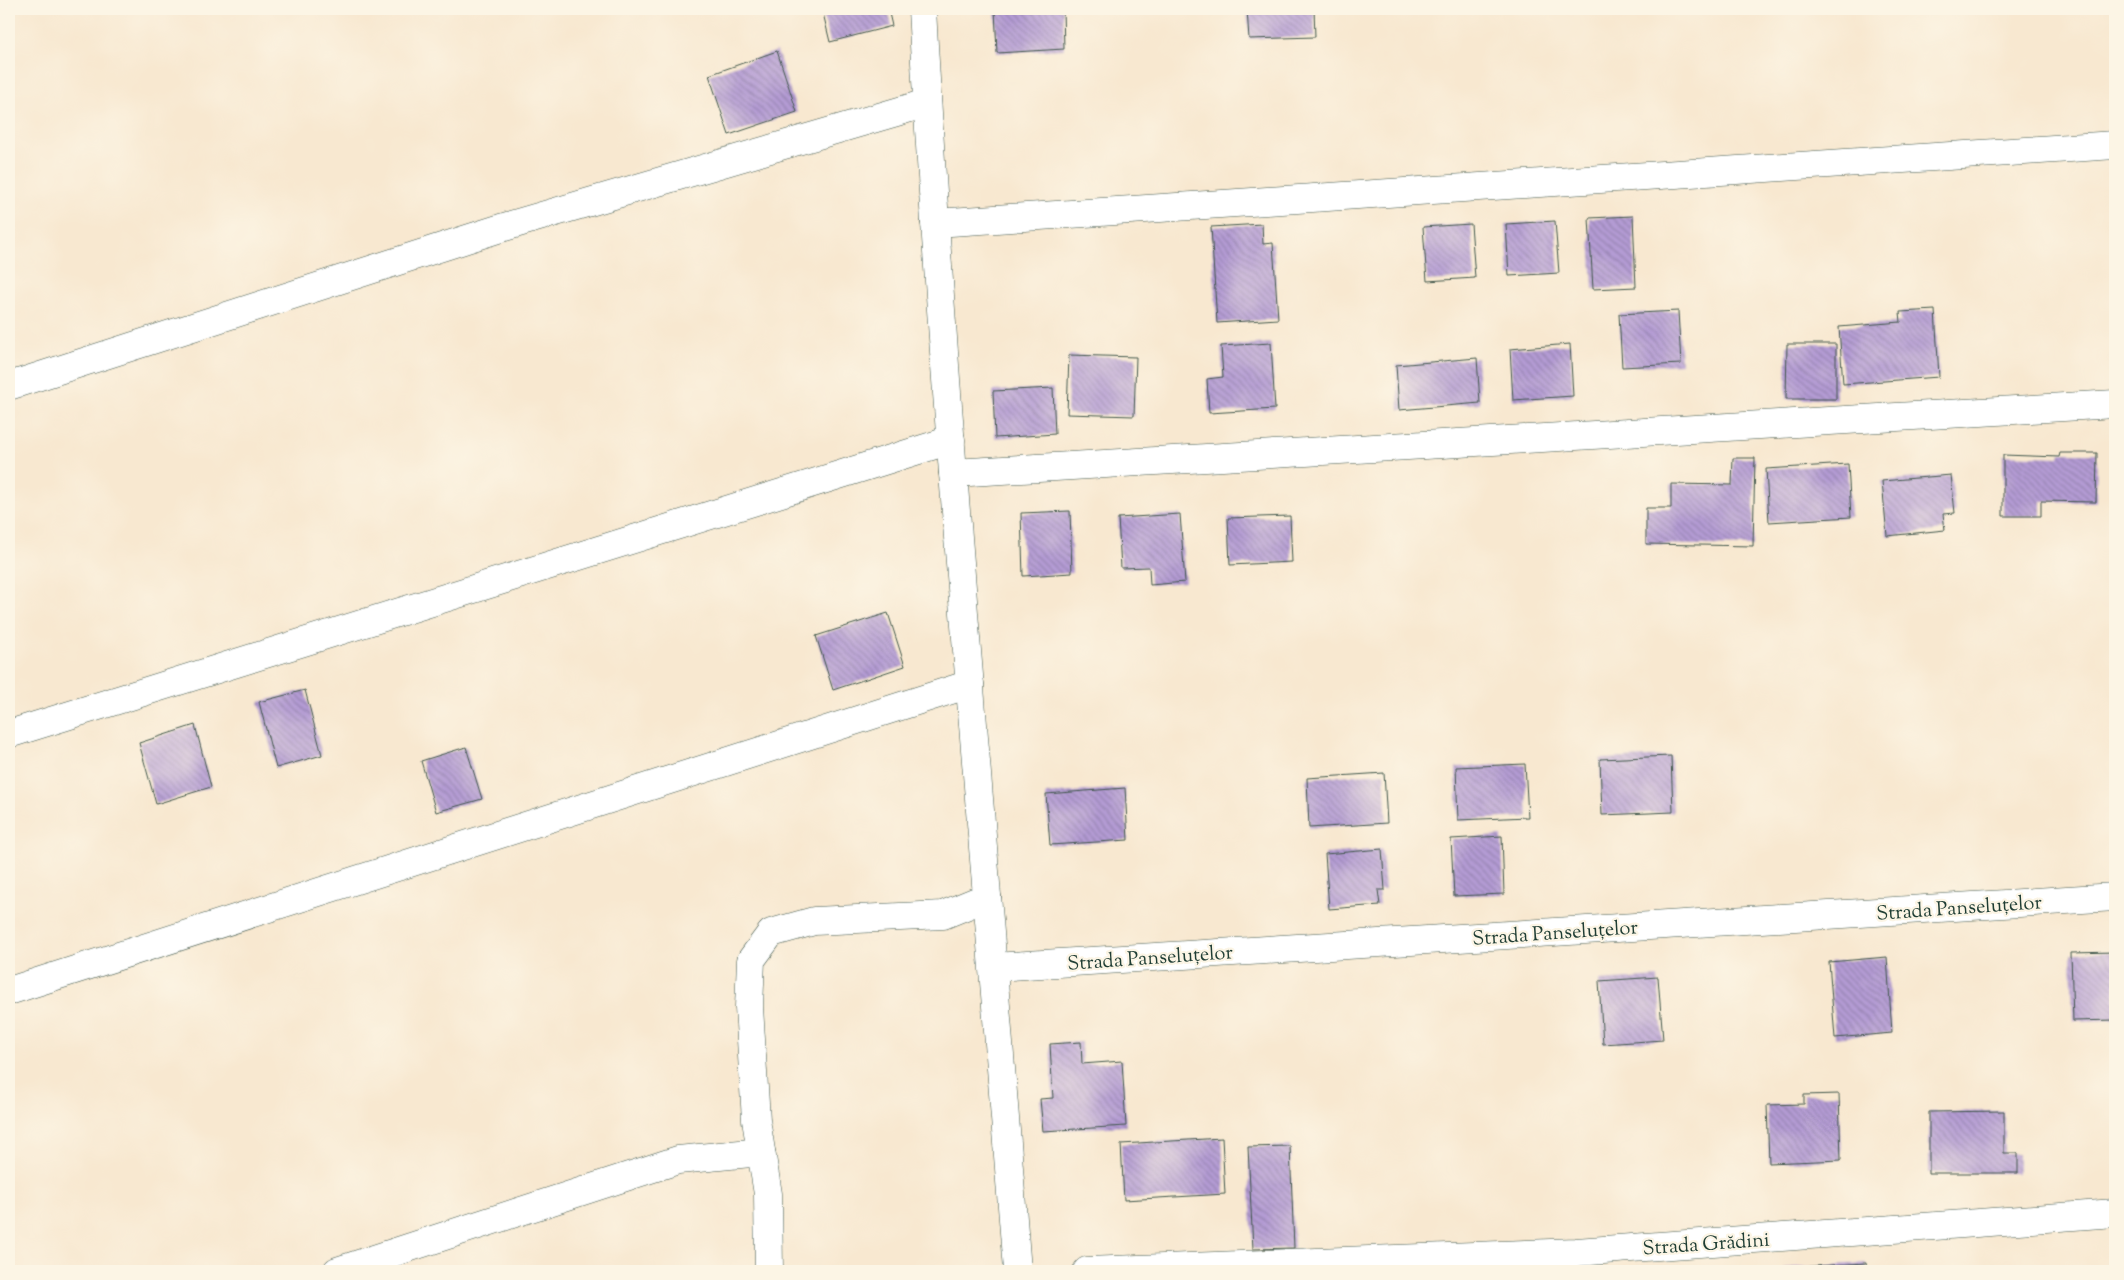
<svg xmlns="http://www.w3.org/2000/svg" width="2124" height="1280" viewBox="0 0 2124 1280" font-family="'Sorts Mill Goudy',serif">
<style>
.building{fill:url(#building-back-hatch)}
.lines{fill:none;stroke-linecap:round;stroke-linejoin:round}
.minor-casing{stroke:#40574b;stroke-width:29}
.minor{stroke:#fff;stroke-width:28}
.labels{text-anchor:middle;stroke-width:4.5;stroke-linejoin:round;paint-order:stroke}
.street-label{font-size:20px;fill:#1f3d34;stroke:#fcf5e5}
</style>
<defs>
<pattern id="building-back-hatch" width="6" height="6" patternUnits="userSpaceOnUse" patternTransform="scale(1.25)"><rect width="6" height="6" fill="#b49bd4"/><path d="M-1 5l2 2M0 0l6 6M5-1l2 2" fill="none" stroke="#9280ad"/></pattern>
</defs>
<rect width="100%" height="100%" fill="#fcf5e5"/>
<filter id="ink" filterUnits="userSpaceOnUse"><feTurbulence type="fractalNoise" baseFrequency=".02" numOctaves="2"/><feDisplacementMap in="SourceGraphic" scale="10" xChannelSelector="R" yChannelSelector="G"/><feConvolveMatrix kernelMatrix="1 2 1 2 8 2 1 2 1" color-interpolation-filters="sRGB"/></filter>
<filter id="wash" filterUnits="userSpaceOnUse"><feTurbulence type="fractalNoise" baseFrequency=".0096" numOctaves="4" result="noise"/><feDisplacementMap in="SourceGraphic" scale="20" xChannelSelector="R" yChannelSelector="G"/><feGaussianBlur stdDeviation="1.12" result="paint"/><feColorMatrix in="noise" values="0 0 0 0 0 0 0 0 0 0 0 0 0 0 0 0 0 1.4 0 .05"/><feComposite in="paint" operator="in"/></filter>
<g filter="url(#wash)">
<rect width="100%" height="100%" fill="#f8e8d0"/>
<g id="blocks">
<!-- building -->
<g class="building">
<path d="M822,9h66l4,17 -62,16z"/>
<path d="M995,9h68l1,40 -67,4z"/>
<path d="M1247,9h67l1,28 -66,2z"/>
<path d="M777,51l20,61 -68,23 -20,-60z"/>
<path d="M1633,216l3,71 -43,2 -4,-71z"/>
<path d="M1555,221l4,52 -50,3 -3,-52z"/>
<path d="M1262,224l1,20 10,-1 5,76 -61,4 -6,-96z"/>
<path d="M1471,224l4,54 -48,3 -4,-54z"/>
<path d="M1935,310l4,67 -96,7 -4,-57 62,-5 -1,-10z"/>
<path d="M1678,311l3,53 -59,3 -3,-53z"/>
<path d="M1271,343l4,66 -66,4 -2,-34 16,-2 -2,-31z"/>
<path d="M1570,344l3,52 -60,4 -3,-51z"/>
<path d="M1787,344h49v55h-50z"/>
<path d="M1069,355l67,2 -2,59 -67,-2z"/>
<path d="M1477,358l3,45 -81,7 -3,-45z"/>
<path d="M1053,388l2,46 -60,4 -2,-47z"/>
<path d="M2060,453h37l-1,49 -55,-1v15h-38v-61l56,2z"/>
<path d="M1733,458h22l-2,88 -107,-2v-36h25v-24l61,1z"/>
<path d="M1848,464l3,53 -82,5 -3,-53z"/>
<path d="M1951,475l4,38 -12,1 2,16 -58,6 -5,-55z"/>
<path d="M1070,511l2,62 -49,3 -2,-63z"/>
<path d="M1180,514l5,68 -35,3 -1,-18 -28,1 -3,-50z"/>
<path d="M1290,516l2,46 -62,3 -2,-47z"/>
<path d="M888,613l17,53 -72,24 -17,-54z"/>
<path d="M305,690l17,65 -46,13 -17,-66z"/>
<path d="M195,725l16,62 -55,17 -17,-61z"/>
<path d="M466,747l16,52 -46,13 -15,-51z"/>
<path d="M1671,756l2,56 -71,3 -2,-56z"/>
<path d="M1525,764l3,53 -70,3 -2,-53z"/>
<path d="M1384,773l3,50 -78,5 -2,-50z"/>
<path d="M1125,788l3,52 -78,5 -4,-51z"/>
<path d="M1502,836l2,58 -50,2 -3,-57z"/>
<path d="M1382,849l3,41h-7l2,15 -51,4 -4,-55z"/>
<path d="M2115,952v68l-42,1 -2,-68z"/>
<path d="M1887,957l5,76 -57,5 -6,-76z"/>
<path d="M1658,977l5,63 -60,4 -4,-63z"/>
<path d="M1081,1042l1,22 40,-3 4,65 -83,5 -3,-32 13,-1 -3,-54z"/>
<path d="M1839,1094l2,66 -72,3 -2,-58 37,-1v-9z"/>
<path d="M2004,1111v42h14v20h-89v-61z"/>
<path d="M1222,1138l3,56 -101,6 -3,-56z"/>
<path d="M1290,1146l4,102 -41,1 -5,-102z"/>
<rect x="1469" y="1263" width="68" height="8"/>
<path d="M1866,1263l1,8h-84v-3z"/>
</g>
</g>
</g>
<g filter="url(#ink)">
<use href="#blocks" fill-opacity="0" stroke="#40574b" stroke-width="1"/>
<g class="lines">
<defs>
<g id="minor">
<path d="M922,9c23,421 63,841 95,1262"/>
<path d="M935,223l1180,-78"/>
<path d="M9,386l492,-158 426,-125"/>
<path d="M953,473l1162,-69"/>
<path d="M9,734l942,-294"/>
<path d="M994,967l1121,-70"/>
<path d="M9,991l961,-307"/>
<path d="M337,1271l341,-111 83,-8"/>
<path d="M769,1271l-1,-77 -12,-74 -7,-113 2,-47 20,-27 43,-12 129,-6 44,-18"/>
<path d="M1087,1271l489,-19 539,-39"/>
</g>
</defs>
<!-- minor casing -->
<use href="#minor" class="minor-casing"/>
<!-- minor -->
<use href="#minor" class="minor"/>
</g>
</g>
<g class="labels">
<!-- street labels -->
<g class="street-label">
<text transform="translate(1959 907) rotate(-4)" y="7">Strada Panseluțelor</text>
<text transform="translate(1555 932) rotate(-4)" y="7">Strada Panseluțelor</text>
<text transform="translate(1150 957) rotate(-4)" y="7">Strada Panseluțelor</text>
<text transform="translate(1706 1243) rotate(-4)" y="7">Strada Grădini</text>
</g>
</g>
<!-- margin -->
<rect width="2124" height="1280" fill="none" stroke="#fcf5e5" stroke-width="30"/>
</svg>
